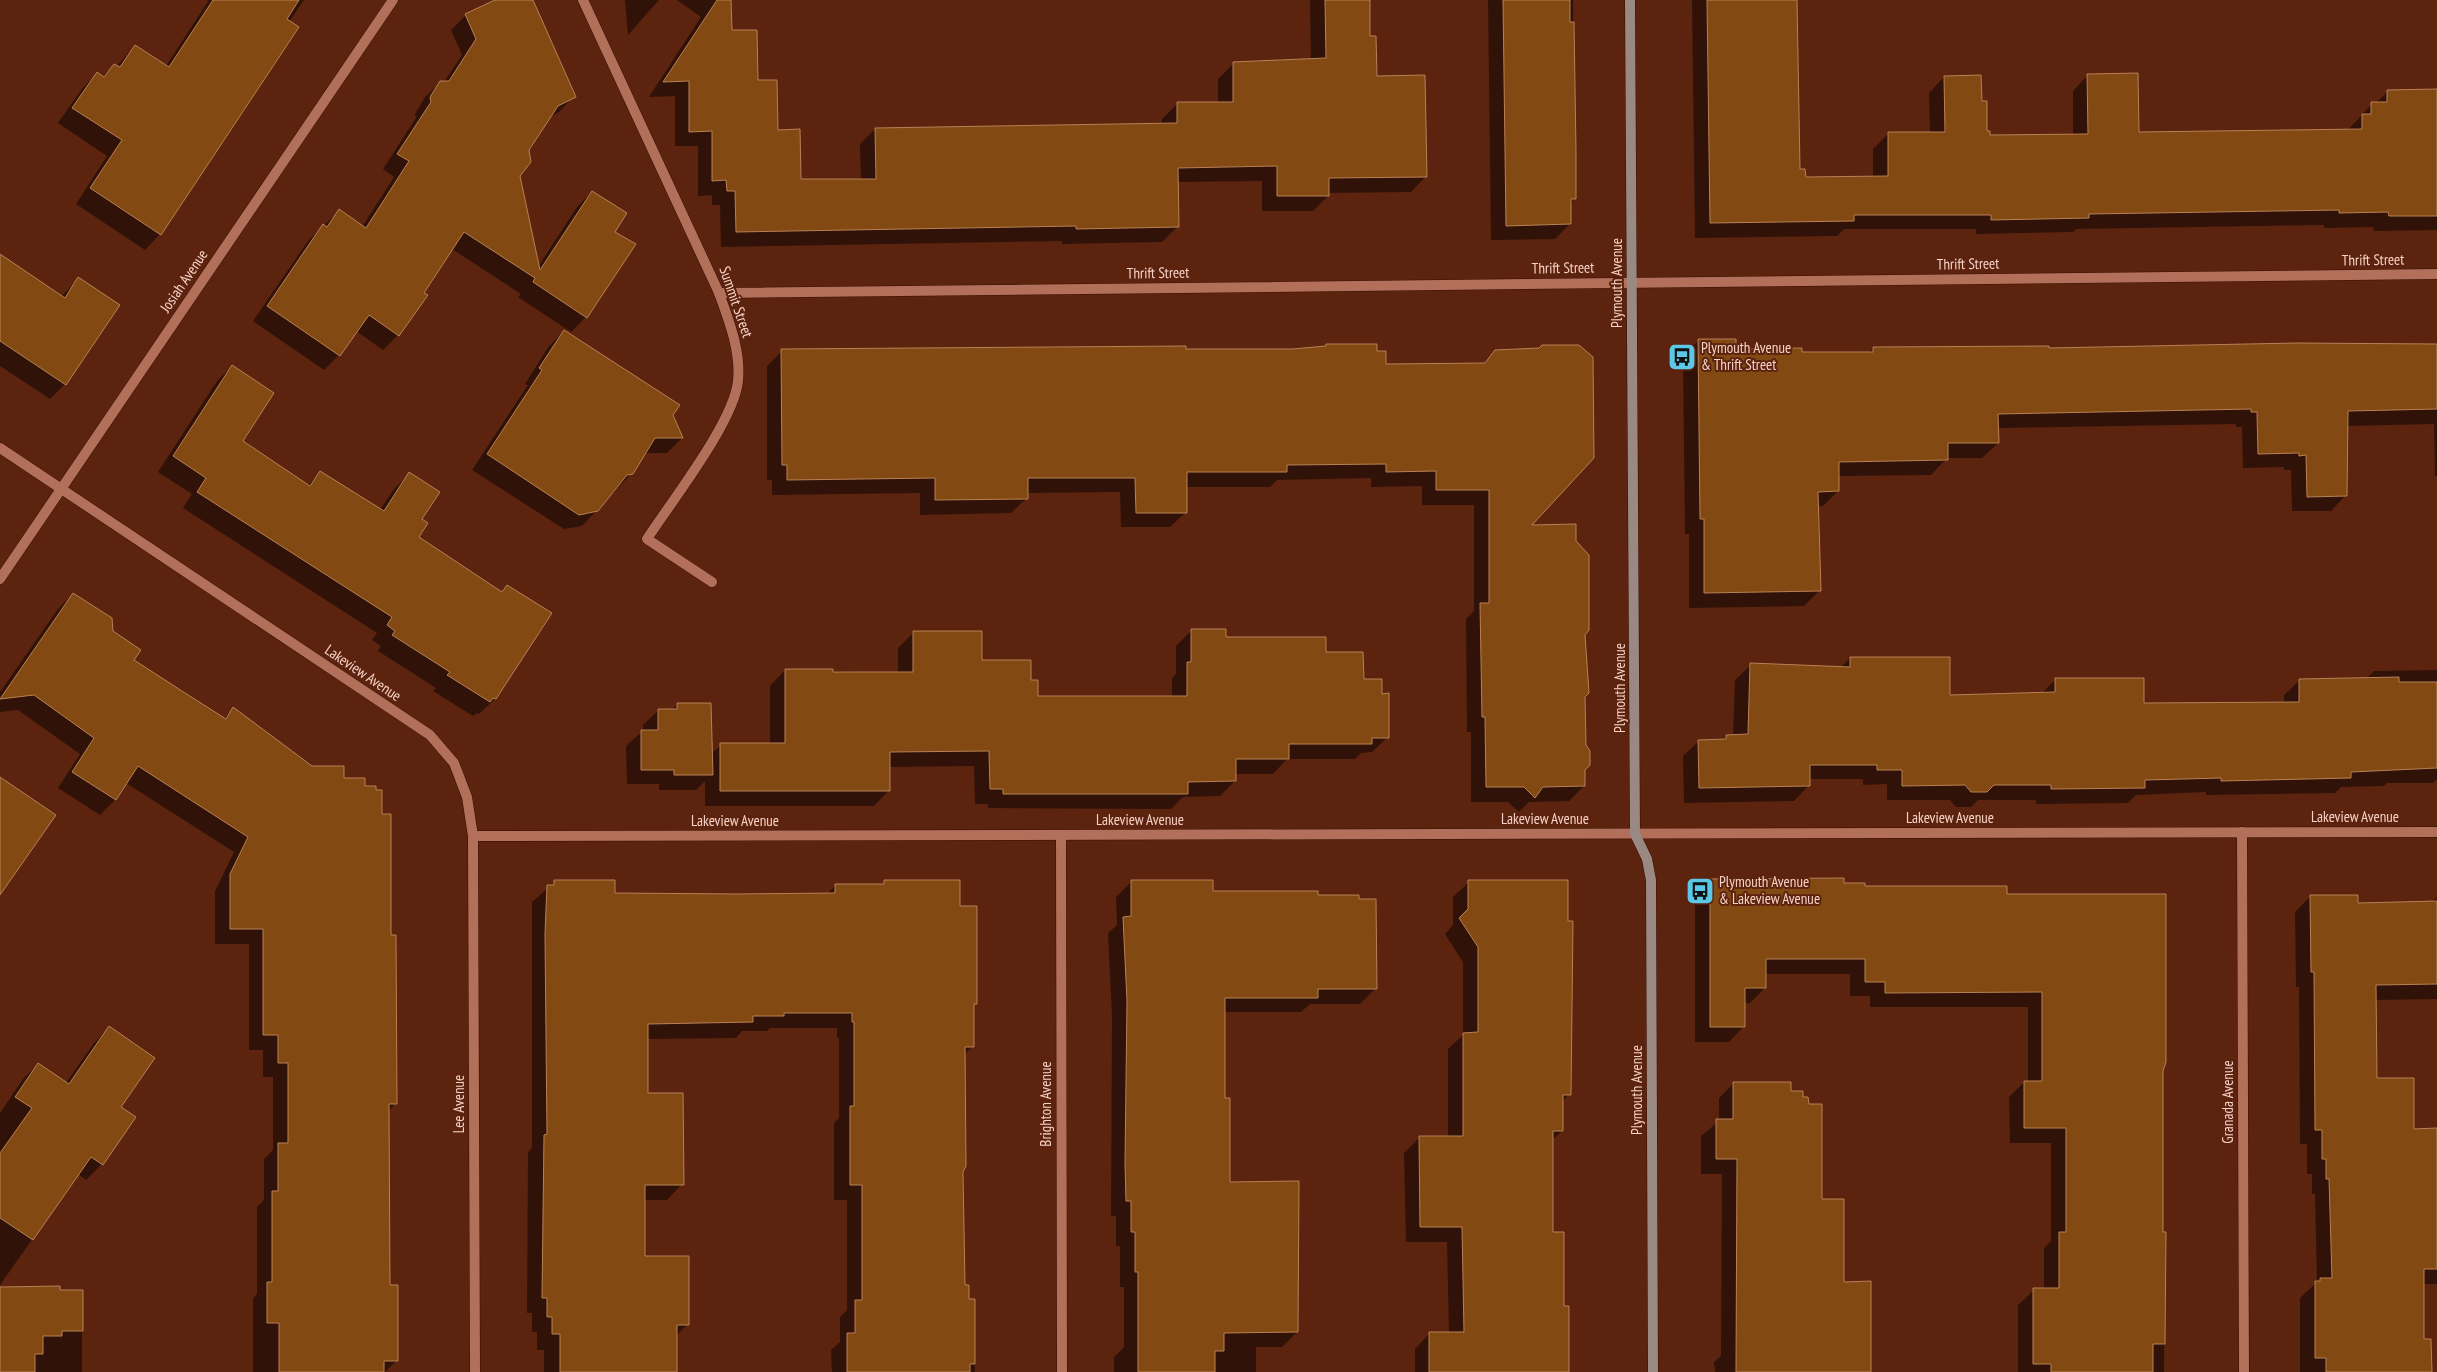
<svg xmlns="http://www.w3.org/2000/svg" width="2437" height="1372" viewBox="0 0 2437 1372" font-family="'PT Sans Narrow',sans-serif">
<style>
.shadow{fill:#0007}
.building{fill:#824913;stroke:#b88156}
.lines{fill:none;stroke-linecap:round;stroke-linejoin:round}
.street-casing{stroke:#390e02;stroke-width:11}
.secondary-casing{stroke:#390e02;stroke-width:11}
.street{stroke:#b2705b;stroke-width:10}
.secondary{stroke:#9a8982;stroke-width:10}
.labels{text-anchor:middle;stroke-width:4;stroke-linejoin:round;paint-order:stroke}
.street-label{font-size:15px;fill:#f7d2c6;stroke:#5c230f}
.poi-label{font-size:15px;fill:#f7d2c6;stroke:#5c230f;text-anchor:start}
</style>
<rect width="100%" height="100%" fill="#5c230f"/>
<!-- shadow -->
<g class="shadow">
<path d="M209,0h95l-15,22 9,6 -138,206 -15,16 -69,-46 31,-48 -49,-33 24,-34 15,-16 5,4 12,-12 2,2 19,-21 31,20z"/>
<path d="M498,0h34l42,96 -15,16 -9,5 -22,33 -9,26 19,91 39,-60 15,-15 22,40 -28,85 -15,15 -53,-35 3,-3 -69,-45 -54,86 -15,15 -27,-19 -17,24 -15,15 -71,-49 55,-80 31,-30 23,16 32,-50 -11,-8 33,-51 -1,-4 10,-17 16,-15h3l18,-27 -11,-25 15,-15z"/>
<path d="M625,0h34l-31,35z"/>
<path d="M677,0h53v31l26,50 44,99h61l-1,-36 15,-15 287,-5v-5l15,-15 41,-1v-24l15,-15 78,-4 -1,-60h58l1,37 7,40 50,99 -15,16 -83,1v3l-15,15h-51v-30l-85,1 1,44 -16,16 -100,2v-3l-341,6 -1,-42h-8v-10l-14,1v-50h-23v-50l-26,1 52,-80z"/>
<path d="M1488,0h85l2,198 -5,5v21l-15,15 -64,1z"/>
<path d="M1692,0h104l3,171 5,8 69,-1v-29l15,-15 42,-1 -1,-40 15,-16 36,25 8,34 85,-1v-44l15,-16 50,58 210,-3 24,-26h3l13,-13 49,26v113l-63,1 -1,-4 -49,1v-3l-248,4 -3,3 -97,2v-5h-132l-7,7 -142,2z"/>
<path d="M0,255l61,42 17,-18 -13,105 -15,15 -50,-33z"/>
<path d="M564,331l108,84 10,23 -15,15h-23l-12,20 -50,53 -18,3 -92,-59 56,-85 -3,-1 24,-38z"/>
<path d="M1699,340l36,10 66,3h68l4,-5 174,1 150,-4h240v131h-2l-1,-52 -87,2 -1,69 -15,16h-39l-1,-41h-7v-3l-41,1 -1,-41h-6v-3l-239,4 1,15 -16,15h-35l-16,17 -93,1v15l-15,15h-5l1,85 -15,15 -115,2v-74h-4l-2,-178z"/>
<path d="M782,351l594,1 8,13 99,-1 13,-13 33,175 54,109 1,151 -15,15 -40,1 -10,10 -11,-10h-37v-70h-4l-1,-113 8,-8v-106h-52v-19l-51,1v-9l-94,2 -7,7h-84v25l-16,15h-49l-1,-35 -93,1v5l-16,15 -91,2v-22l-148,2v-15h-5v-114z"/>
<path d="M232,366l9,76 67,43 12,-12 60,37 14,-21 15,-15 11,45 -3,19 84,55 6,-7 43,27 -55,86 -16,15 -2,-1 -4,3 -40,-25 3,-3 -58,-37 3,-5 -9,-6 5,-7 -194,-125 9,-14 -34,-22 59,-91z"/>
<path d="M73,594l39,37 20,29 92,59 9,-10 79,58 52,21 17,27 9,121 5,168 -7,7v175l8,75 -11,11h-132v-74l4,-4v-87l7,-7v-41l9,-9v-73h-10v-27h-14v-106h-34v-53l19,-39 -108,-69 -11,17 -15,15 -42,-27 22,-34 -62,-44 -18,2v-20l58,-83z"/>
<path d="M1192,630l33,8 100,15 56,42 7,42 -16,15 -11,1 -6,6h-68l-14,15h-38v7l-15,15 -37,1 -12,12 -183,-1v-4h-13l-1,-38 -85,1v23l-15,16h-169v-25l-9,9h-37v-6h-32l-1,-38 17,-15v-6l16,-15h13l5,-5 34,49 10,-9h49v-59l15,-16 113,3v-25l15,-15 117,48 7,16h135v-19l4,-4v-28z"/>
<path d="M1850,658l99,38 93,-3 14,-14 87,25 141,-1v-8l16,-15 66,-1 8,-8 63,-1v109l-4,4h-46l-3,3 -43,1 -6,6 -129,2v-3l-70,3 -8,8 -92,1v-4h-58l-7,7h-15l-6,-7h-63v-16l-24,1v-6h-54v6l-15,16 -110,2 -1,-47 16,-15 23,-1 4,-4h7l2,-56 16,-15 89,3z"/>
<path d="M1710,880l133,5 163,10 155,175v163h4l-1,139h-146v-67l16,-15h10v-42l7,-7v-98h-41l-1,-46 15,-15h4v-75h-158v-11h-20v-22h-85v14l-15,15h-6v23l-15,16h-34v-146z"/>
<path d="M555,882l58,12h214l9,-9h45l3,-3 75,25 17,96 -3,3v40l-9,9 -2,116 2,115 4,14h5l2,72h-143l-1,-22 9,-8v-25l7,-7v-110h-13v-77l5,-5v-80h-2v-10h-67l-3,3h-25l-6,7 -89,1v55l35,90 -15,16h-23v57l44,67 -12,12v36h-132v-22h-7v-18h-5v-19h-5l1,-161 4,-4v-246z"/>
<path d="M1131,882l81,10 105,4 59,92 -16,16h-50l-9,8h-77v87l5,84 68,149 -15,15h-26v25h-142v-15l10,-10v-60h-4v-41h-4v-30h-5l1,-199 -4,-84 9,-8 -1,-28z"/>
<path d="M1469,882l100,212 -7,8v29l-10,9v93l10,74 4,65h-151v-23l15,-16h19l-2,-91h-41l-2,-89 16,-16h28v-88l15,-14v-73l-18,-28 8,-9v-28z"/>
<path d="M2311,896l46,8 73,-2 7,-4v101l-62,1 1,79 37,51h24v154h-15v56l8,32h-130v-74l17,-16 -2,-88h-3v-20h-5v-30h-7l-1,-157h-3l-1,-75z"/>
<path d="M109,1028l10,80 15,10 -32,46 -16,16 -8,-6 -78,111v-172l23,-34 15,-15 28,19 28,-40z"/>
<path d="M1734,1083l56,9 80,280h-155l-1,-10 7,-6 1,-182h-21v-38l18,-15v-23z"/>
<path d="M0,1288l82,3v81h-82z"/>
</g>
<!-- building -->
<g class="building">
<path d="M213,0h86l-12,19 12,8 -138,208 -71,-47 32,-48 -50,-32 25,-36 7,5 10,-13 6,3 15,-22 34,22z"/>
<path d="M495,0h38l43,97 -18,9 -29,44 2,12 -11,14 20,94 52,-79 35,22 -12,19 21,12 -49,74 -54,-36 2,-4 -71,-46 -40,61 4,2 -29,41 -30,-21 -29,41 -73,-50 56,-82 4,3 12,-18 27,19 43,-67 -12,-7 34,-52 -1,-5 10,-16h9l27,-42 -11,-25z"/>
<path d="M717,0h14l1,30h25l1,50h19l1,50 22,-1 1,50h75l-1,-51 302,-5v-21h56v-40l93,-4 -1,-58h45v36h6l1,40 48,-1 2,102 -98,1v18h-52v-30l-99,2 1,59 -103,2v-3l-340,6 -1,-41h-8l-1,-11 -14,1v-50l-23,1v-51l-26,1z"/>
<path d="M1503,0h67v22h4l2,130v47h-5v25l-65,2z"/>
<path d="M1707,0h90l3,169h5l1,8 82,-1v-44h57l-1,-56 37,-1 1,26h5v30h3v4l98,-1 -1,-60 51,-1 1,59 223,-3v-15h9v-12h16v-12l50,-1v127h-48l-1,-4 -49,1v-3l-250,4v4l-98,2v-5h-137v6l-144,2z"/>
<path d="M0,254l65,44 13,-21 42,28 -54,80 -66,-44z"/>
<path d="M564,330l116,75 -7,10 10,23h-28l-22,36 -6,1 -29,36 -19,4 -92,-61 55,-84 -3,-2z"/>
<path d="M1698,339h38v10l66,-1v4h71v-5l176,-1v2l248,-5 140,1v65l-89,2 -1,85 -40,1 -1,-42 -7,1v-3l-41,1 -1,-42h-6v-3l-253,5 1,29h-51v17l-109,2v29l-21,1 3,99 -117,2v-74h-4z"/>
<path d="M1326,344h51v7h9v13l99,-1 10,-13 44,-2 3,-3h37l14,12 1,101 -62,67 44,-1v17l13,14v75l-4,5 4,58 -4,4 1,48 4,6v14l-5,5v16l-42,1 -8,11 -11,-11h-38l-1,-70h-3l-2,-114h9v-113h-53v-19l-50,1v-8l-99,1v7h-100v41h-51l-1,-35h-107v21l-93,1v-22l-148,2v-15h-5l-1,-116 405,-3v3h106l34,-3z"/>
<path d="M232,365l42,28 -31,48 67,45 10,-15 64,40 25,-39 31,20 -18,27 6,4 -9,14 83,55 5,-7 45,28 -56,86 -3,-1 -3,4 -43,-27 3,-3 -58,-37 3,-4 -8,-6 5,-8 -195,-125 9,-14 -33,-22z"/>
<path d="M73,593l39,25 1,13 28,19 -7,10 51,33 41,26 7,-12 79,59h32v12h21v8h11v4h6v24h9v121h5l1,169h-8l1,181h8v76h-14v11h-105v-49h-12v-41h5v-91h6v-48h10v-80h-10v-28h-15v-106h-33v-55l18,-37 -110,-71 -22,34 -44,-28 22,-34 -60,-43 -34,4z"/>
<path d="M1191,629h35v8h100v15h37l1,27h18v15l7,-1v45h-17v6h-83v15h-53v22l-48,1v12h-185v-5h-13l-1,-38 -99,1v39h-170v-48h65v-74h48v3h80v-41h69v29h49v20h7v16h149v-34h4z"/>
<path d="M1850,657h100v38l105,-3v-14h89v25l155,-1v-23l100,-2v5h38v86l-86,4v6l-130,3v-3l-76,2v8l-94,1v-4h-57l-7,7h-16l-6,-7 -63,1v-16h-25v-5h-67v21l-111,2 -1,-48 28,-1v-4l22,-1 2,-71 100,4z"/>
<path d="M677,703h34l2,72h-39v-5h-33v-40h17v-21h19z"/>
<path d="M0,777l56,38 -56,80z"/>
<path d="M1844,878v5h21v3h142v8h159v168l-3,9v161h3l-1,112h-12v28h-102v-8h-18v-76h26v-56h7v-104h-42v-47h18v-89l-157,1v-11h-20v-23h-99v29h-21v39h-35v-148z"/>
<path d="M554,880h61v13l122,1 98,-1v-9h49v-4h76v26h17v98h-3v43h-9l1,119 -3,6 2,113h4v14h6v65h-5v8h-123v-39h8v-33h7v-115h-12v-79h4v-84h-2v-9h-68v3h-31v6l-105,2v69h35l1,92h-39v71h44v69h-12v47h-117v-38h-8v-17h-5v-19h-5l2,-163 3,-1 -2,-200 2,-49h7z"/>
<path d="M1131,880h82v11h105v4h41v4h17l1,90h-59v9h-93v100h5v84l69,-1 -1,151 -74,1v18h-9v21h-77v-100h-3v-40h-4v-31h-5l-1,-37 2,-163 -4,-84 8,-1z"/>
<path d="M1468,880h100v41h5l-2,174h-8v36h-10v101h11v74h5v66h-140v-40h35l-2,-105h-42l-1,-91h44v-103l15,-1v-85l-19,-29 9,-9z"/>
<path d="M2310,895h48v8l79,-2v83l-61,1 1,93h37v51l23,-1v141h-13v70h7l1,33h-106v-14h-11v-77h5v-3h12l-3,-99h-3v-20h-4v-29h-7l-1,-158h-3z"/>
<path d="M109,1026l46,32 -34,49 15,10 -33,48 -12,-8 -58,83 -33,-22v-65l32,-45 -17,-11 23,-34 31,21z"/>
<path d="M1733,1082h58v9h12v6h5l1,7h13v95h22v83l27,-1v91h-135l1,-213h-21v-40h17z"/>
<path d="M60,1286v4h23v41h-21v5h-19v18h-8v18h-35v-85z"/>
</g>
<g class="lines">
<defs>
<g id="street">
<path d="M583,0l136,293c10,28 22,58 19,88 -4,41 -67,121 -91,158l65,43"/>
<path d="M719,293l1718,-19"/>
<path d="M0,448l430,287 24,28 13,34 6,39 1964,-4"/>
<path d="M0,579l393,-579"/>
<path d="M2242,832l2,540"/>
<path d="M1061,835l1,537"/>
<path d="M473,836l2,536"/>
</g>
<path id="secondary" d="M1630,0l5,834 12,25 4,21 2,492"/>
</defs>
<!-- street casing -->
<use href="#street" class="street-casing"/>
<!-- secondary casing -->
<use href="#secondary" class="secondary-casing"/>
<!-- street -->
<use href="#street" class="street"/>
<!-- secondary -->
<use href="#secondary" class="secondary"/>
</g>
<!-- icons -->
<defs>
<symbol id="bus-square" viewBox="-11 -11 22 22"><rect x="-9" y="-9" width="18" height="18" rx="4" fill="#5ac8e6" stroke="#5c230f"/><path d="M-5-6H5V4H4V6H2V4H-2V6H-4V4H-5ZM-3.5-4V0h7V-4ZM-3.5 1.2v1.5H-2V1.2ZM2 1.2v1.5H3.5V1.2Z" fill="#111"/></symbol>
</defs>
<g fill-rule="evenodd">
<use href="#bus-square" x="1666" y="341" width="32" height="32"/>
<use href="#bus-square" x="1684" y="875" width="32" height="32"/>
</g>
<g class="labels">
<!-- street labels -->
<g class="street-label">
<text transform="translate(2373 260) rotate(-1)" y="5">Thrift Street</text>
<text transform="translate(1968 264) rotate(-1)" y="5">Thrift Street</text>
<text transform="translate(1563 268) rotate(-1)" y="5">Thrift Street</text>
<text transform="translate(1158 273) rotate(-1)" y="5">Thrift Street</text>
<text transform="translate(184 281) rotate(-56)" y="5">Josiah Avenue</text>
<text transform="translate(1617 283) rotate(-90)" y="5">Plymouth Avenue</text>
<text transform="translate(736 302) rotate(71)" y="5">Summit Street</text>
<text transform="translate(363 673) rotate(34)" y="5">Lakeview Avenue</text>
<text transform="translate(1620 688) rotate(-90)" y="5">Plymouth Avenue</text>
<text x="2355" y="822">Lakeview Avenue</text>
<text x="1950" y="823">Lakeview Avenue</text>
<text x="1545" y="824">Lakeview Avenue</text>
<text x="1140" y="825">Lakeview Avenue</text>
<text x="735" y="826">Lakeview Avenue</text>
<text transform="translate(1637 1090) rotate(-90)" y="5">Plymouth Avenue</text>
<text transform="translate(2228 1102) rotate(-90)" y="5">Granada Avenue</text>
<text transform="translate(459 1104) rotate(-90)" y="5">Lee Avenue</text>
<text transform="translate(1046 1104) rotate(-90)" y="5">Brighton Avenue</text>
</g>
<!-- poi labels -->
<g class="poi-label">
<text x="1701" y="353">Plymouth Avenue<tspan x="1701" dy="17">&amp; Thrift Street</tspan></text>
<text x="1719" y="887">Plymouth Avenue<tspan x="1719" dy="17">&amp; Lakeview Avenue</tspan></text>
</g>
</g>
</svg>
